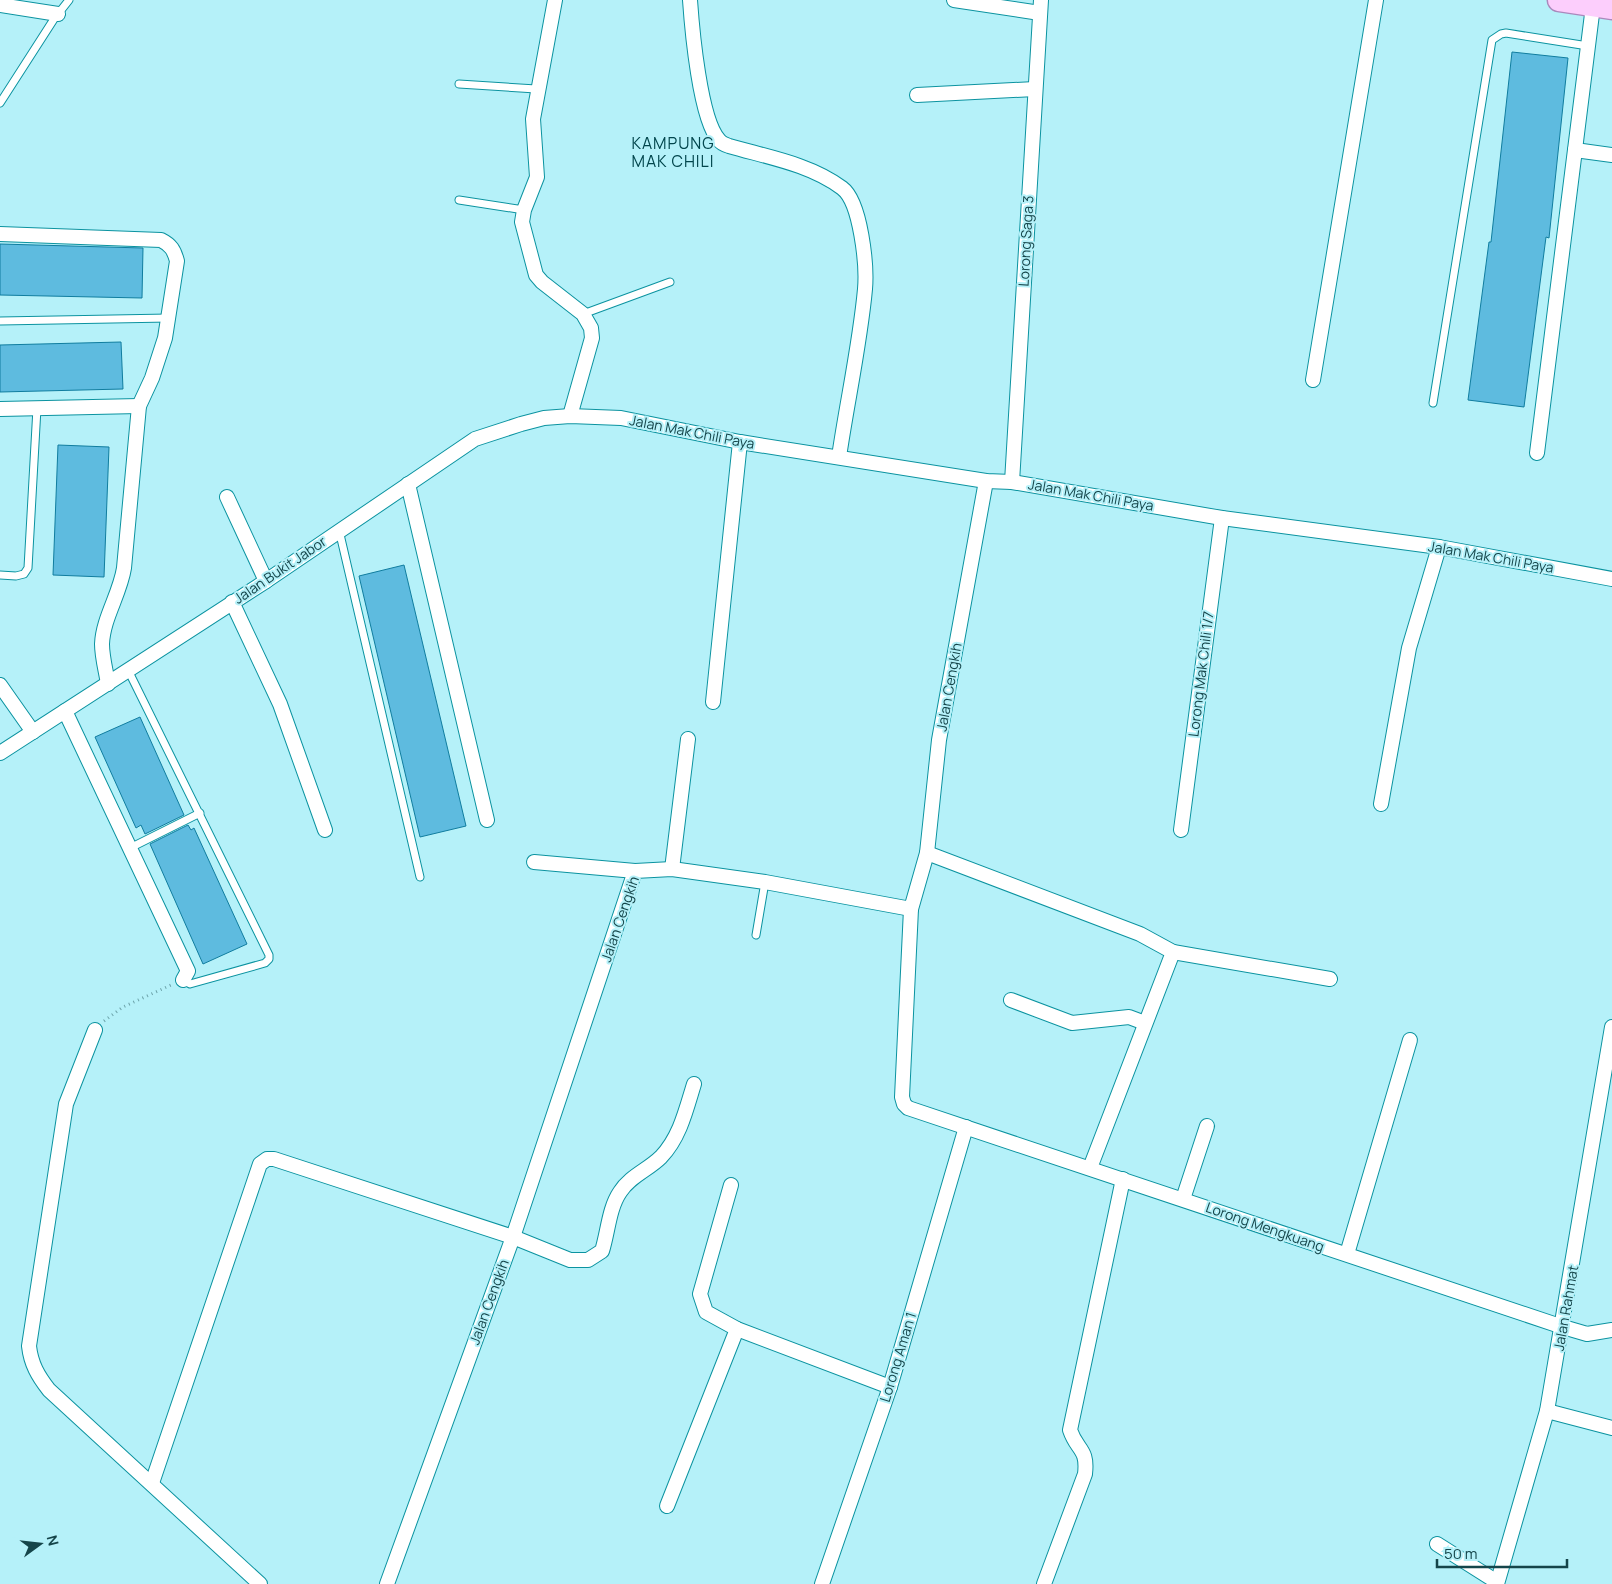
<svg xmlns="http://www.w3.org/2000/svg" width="1612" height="1584" viewBox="0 0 1612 1584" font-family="Manrope,sans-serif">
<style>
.building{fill:#5ebbdf;stroke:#107d9f}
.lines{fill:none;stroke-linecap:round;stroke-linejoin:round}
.lane-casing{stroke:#0b93a0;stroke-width:9}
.street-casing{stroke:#0b93a0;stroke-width:16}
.primary-casing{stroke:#aa89bc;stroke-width:25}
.path{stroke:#6ca3aa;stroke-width:3;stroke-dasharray:1 4;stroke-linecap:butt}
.lane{stroke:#fff;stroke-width:7}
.street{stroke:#fff;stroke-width:14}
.primary{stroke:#fccefc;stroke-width:22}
.labels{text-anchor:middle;stroke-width:4;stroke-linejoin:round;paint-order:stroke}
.street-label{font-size:14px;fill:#15454a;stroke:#b5f1f9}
.quarter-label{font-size:16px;letter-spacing:1px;fill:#02464d;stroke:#b5f1f9}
</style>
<rect width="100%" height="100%" fill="#b5f1f9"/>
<!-- building -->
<g class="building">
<path d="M1512,52l56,6 -19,180 -3,-1 -22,170 -56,-7 21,-158h2z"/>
<path d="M0,244l143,4 -1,50 -142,-3z"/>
<path d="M121,342l2,47 -123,3v-47z"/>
<path d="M58,445l51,2 -5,130 -51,-2z"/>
<path d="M404,565l62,261 -46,11 -61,-261z"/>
<path d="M140,717l44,98 -39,19 -4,-9 -5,3 -41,-91z"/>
<path d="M188,825l3,5 3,-2 53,116 -44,20 -53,-120z"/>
</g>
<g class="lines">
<defs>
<g id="lane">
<path d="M459,84l77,5"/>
<path d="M0,103l54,-84 15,-19"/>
<path d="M459,200l65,10"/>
<path d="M583,314l87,-32"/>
<path d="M0,321l169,-3"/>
<path d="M1433,403l59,-363 9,-6 5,-1 82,13"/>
<path d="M339,530l81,347"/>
<path d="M0,575l16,1 8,-2 4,-6 9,-160"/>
<path d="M128,670l141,285v4l-4,4 -75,21 -7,-4"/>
<path d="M130,848l70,-35"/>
<path d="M756,935l9,-53"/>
</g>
<g id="street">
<path d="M555,0l-22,119 4,58 -13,33 -2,12 14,53 6,7 41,32 8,14 1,10 -22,78"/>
<path d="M690,0c2,29 10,120 29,140 2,3 7,5 10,6 38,11 81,18 113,42 19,14 25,78 23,101 -5,55 -18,113 -26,168"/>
<path d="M954,0l86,13"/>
<path d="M0,5l58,9"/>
<path d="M917,95l118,-6"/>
<path d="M1575,150l37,5"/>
<path d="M0,234l161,6c10,5 13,10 16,21l-12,77 -13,40 -13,28 -15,162c-4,26 -21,50 -22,76 0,13 4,27 6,40"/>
<path d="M1313,380l63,-380"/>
<path d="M0,409l139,-3"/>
<path d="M1537,453l56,-447"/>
<path d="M1012,482l29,-482"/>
<path d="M408,484l79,336"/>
<path d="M227,497l39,84"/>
<path d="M232,602l48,102 45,126"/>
<path d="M0,685l33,47"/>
<path d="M713,702l27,-260"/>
<path d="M65,711l123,260 -5,9"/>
<path d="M0,753l266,-172 209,-142 46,-15 23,-6 26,-2 51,2 119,24 246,39 26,1 210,36 217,29 173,32"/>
<path d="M1381,804l28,-156 30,-101"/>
<path d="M1181,830l41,-312"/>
<path d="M927,853l213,81 33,18 -83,216"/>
<path d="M534,862l101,9"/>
<path d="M672,869l16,-130"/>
<path d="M911,909l-9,188 2,7 4,4 655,219 24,7 25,-4"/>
<path d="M1173,952l157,27"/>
<path d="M1011,1000l61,23 57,-6 16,6"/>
<path d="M95,1030l-29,74 -37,242c2,18 9,30 20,44l211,194"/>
<path d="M731,1185l-31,109 6,18 31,17 153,58"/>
<path d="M1183,1199l24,-73"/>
<path d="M1347,1254l63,-214"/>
<path d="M1547,1411l65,17"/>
<path d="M152,1483l108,-319 7,-5h7l239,78 57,23h18l14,-9c6,-19 7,-43 18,-59 10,-16 28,-22 41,-35 19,-20 25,-47 33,-73"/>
<path d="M667,1506l70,-177"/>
<path d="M1437,1544l60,38"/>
<path d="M387,1584l126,-347 122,-366 37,-2 93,13 146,27 16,-56 12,-113 47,-259"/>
<path d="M822,1584l68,-197 76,-260"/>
<path d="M1044,1584l41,-110c3,-26 -8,-23 -15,-44l53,-251"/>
<path d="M1497,1584l50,-173 65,-384"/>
</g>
<path id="primary" d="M1559,0l53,8"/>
</defs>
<!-- lane casing -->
<use href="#lane" class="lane-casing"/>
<!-- street casing -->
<use href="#street" class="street-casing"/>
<!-- primary casing -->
<use href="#primary" class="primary-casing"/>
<!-- path -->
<path class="path" d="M104,1021l19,-14 48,-22"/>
<!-- lane -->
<use href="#lane" class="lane"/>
<!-- street -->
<use href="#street" class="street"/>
<!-- primary -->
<use href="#primary" class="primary"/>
</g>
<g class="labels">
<!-- street labels -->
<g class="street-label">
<text transform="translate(1026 241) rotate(-87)" y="5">Lorong Saga 3</text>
<text transform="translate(692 432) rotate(11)" y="5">Jalan Mak Chili Paya</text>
<text transform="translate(1091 495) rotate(10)" y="5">Jalan Mak Chili Paya</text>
<text transform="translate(1491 557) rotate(10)" y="5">Jalan Mak Chili Paya</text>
<text transform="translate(280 570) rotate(-34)" y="5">Jalan Bukit Jabor</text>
<text transform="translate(1201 674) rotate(-83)" y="5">Lorong Mak Chili 1/7</text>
<text transform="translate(949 687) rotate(-80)" y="5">Jalan Cengkih</text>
<text transform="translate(620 919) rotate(-71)" y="5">Jalan Cengkih</text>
<text transform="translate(1265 1227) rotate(19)" y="5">Lorong Mengkuang</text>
<text transform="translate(489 1302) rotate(-70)" y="5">Jalan Cengkih</text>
<text transform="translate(1566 1308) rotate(-80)" y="5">Jalan Rahmat</text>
<text transform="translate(898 1357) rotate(-73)" y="5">Lorong Aman 1</text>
</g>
<!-- quarter labels -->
<g class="quarter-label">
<text x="673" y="149">KAMPUNG<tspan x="673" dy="18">MAK CHILI</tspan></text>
</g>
</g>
<!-- north arrow -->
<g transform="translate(40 1544) rotate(75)" stroke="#b5f1f9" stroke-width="4" paint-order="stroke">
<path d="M0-4L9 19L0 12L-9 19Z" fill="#15454a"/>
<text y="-8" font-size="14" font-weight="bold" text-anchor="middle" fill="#15454a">N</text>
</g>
<!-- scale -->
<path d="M1437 1559v8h130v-8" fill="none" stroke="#15454a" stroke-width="2.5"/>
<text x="1444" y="1559" font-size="15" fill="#15454a" stroke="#b5f1f9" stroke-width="4" paint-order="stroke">50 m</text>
</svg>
